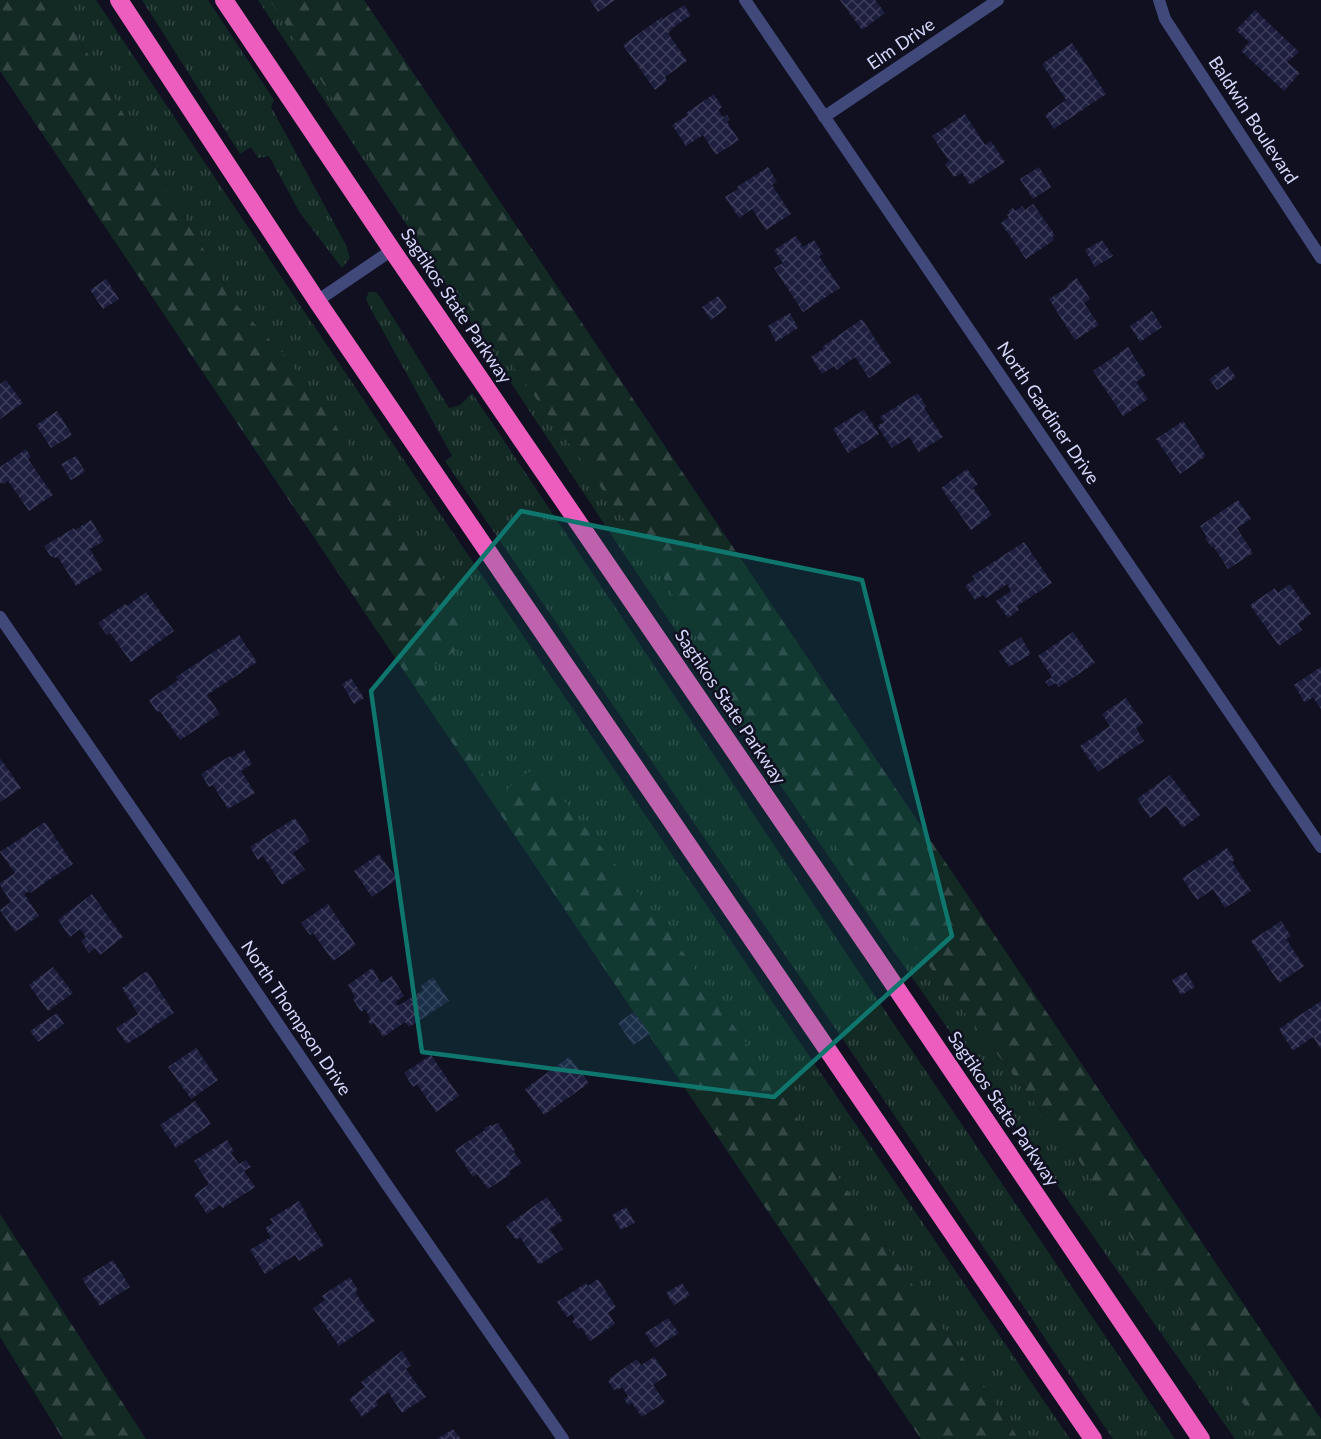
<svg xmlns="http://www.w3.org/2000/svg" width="1321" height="1439" viewBox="0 0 1321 1439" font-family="Lato,sans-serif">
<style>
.grass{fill:url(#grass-tufts)}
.forest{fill:url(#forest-firs)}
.building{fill:url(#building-cross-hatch)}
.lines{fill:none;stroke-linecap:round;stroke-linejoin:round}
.service{stroke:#40497a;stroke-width:12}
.minor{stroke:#40497a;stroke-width:12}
.motorway{stroke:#ec5dbd;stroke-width:18}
.marked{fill:#0f766e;fill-opacity:0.2;stroke:#0f766e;stroke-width:4.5;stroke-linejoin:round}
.labels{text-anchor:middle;stroke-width:5;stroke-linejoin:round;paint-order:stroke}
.street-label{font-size:18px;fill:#d4d7fa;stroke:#101020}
</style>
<defs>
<pattern id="grass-tufts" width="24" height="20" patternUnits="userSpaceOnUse" patternTransform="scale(1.5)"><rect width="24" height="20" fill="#132924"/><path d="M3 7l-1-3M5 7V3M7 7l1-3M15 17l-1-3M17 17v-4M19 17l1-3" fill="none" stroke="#344745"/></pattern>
<pattern id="forest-firs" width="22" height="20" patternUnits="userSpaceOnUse" patternTransform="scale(1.5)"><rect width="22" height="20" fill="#132924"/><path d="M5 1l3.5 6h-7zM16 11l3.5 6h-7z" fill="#344745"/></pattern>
<pattern id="building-cross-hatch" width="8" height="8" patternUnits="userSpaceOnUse" patternTransform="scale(1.5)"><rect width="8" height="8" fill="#1e1e3f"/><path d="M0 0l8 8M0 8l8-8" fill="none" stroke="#3e3e5c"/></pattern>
</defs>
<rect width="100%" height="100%" fill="#101020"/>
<!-- grass -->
<g class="grass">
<path d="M56,0h40l334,499 640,940h-51l-352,-510 -129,-160 -39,30 -4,6 -83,-122 -123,-323 -53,-56z"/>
<path d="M142,0h66l66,100 -3,7 75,138 4,13 -8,10 -42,-55 -31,-57 -11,2 -7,-11 -11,7z"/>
<path d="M258,0h13l382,559 101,181 319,412 194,287h-32l-366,-523 -243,-359z"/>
<path d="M369,292h7l5,6 68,110 11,-3 12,-12 401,600 302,446h-62l-271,-401 -397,-577 7,-5 -84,-152 -2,-6z"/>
</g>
<!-- forest -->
<g class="forest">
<path d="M0,0h56l180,304 53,56 164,233 15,30 -7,24 -41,28 78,123 25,-23 15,-7 129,161 352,510h-98l-921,-1368z"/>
<path d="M270,0h94l957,1419v20h-54l-194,-287 -319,-412 -101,-181 -219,-301z"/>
<path d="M0,1214l146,225h-83l-63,-102z"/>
</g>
<!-- building -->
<g class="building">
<path d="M590,0h25l-17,12z"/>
<path d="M840,0h35l10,13 -23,17z"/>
<path d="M684,5l7,10 -20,14 1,1 -4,3 19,28 -22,16 2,4 -12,9 -32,-45 39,-28 1,2z"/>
<path d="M1255,10l44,42 -12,10 13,11 -16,18 -43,-40 8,-9 -13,-12z"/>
<path d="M1072,43l34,51 -52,35 -9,-14 21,-15 -24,-36z"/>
<path d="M714,94l8,13 -4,3 5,7 4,-2 3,5 -3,2 12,18 -23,15 -13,-20 -17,11 -14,-21 16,-10 -2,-2z"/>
<path d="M965,114l20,31 6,-4 14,21 -35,23 -8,-12 -8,4 -9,-13 4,-3 -17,-25z"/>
<path d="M768,167l9,15 -5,3 19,29 -25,16 -14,-21 -13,9 -14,-21 13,-8 -1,-2z"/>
<path d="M1039,167l12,20 -18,12 -13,-20z"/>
<path d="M1033,204l22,31 -3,2 2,3 -28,19 -25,-36 8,-6 -2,-2 3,-2 -2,-2 5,-3 2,3 7,-5 3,4z"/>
<path d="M796,236l7,11 11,-7 9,14 -4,2 21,32 -37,24 -29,-44 9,-5 -9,-13z"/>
<path d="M1102,240l11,16 -18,11 -10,-17z"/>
<path d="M1077,278l13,21 -6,4 15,22 -24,15 -26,-41 19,-12 -1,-2z"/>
<path d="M106,279l13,20 -16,10 -13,-19z"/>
<path d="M718,296l9,12 -16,12 -9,-13z"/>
<path d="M1152,311l10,16 -22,15 -10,-16z"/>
<path d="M790,313l8,15 -22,14 -8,-16z"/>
<path d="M862,319l29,44 -22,15 -14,-21 -18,13 -3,-4 -12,8 -11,-17 12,-8 -1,-2z"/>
<path d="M1128,347l18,28 -10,7 12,17 -25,17 -30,-45z"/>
<path d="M1228,366l8,11 -19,13 -8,-11z"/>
<path d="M6,380l17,23 -23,16v-35z"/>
<path d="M918,393l8,13 -2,2 19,29 -24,15 -10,-15 -17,11 -15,-22 7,-4 -4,-5z"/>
<path d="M864,410l15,24 -31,19 -15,-24z"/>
<path d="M57,411l15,24 -21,13 -15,-23z"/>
<path d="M1183,421l23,35 -26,18 -24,-35z"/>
<path d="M26,449l5,8 -3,2 25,36 -24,16 -21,-30 -4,3 -1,-2 -3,2v-17z"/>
<path d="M76,456l9,16 -14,8 -10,-16z"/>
<path d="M967,469l11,15 -5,4 19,27 -21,15 -30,-42z"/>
<path d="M1238,500l13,19 -14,9 16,25 -25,16 -15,-23 -2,1 -6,-9 2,-1 -7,-11z"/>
<path d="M91,520l13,21 -14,8 12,21 -26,16 -18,-29 -3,1 -2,-2 -2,1 -7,-11 30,-18 1,2z"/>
<path d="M1024,542l28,41 -35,23 2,4 -11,8 -12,-17 15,-10 -4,-7 -21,14 -3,-3 -8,5 -10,-14 10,-7 -3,-3z"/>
<path d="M1290,584l21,30 -13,10 4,6 -23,16 -29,-41 25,-17 3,5z"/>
<path d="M146,592l28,39 -43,31 -21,-29 -3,2 -9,-12 27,-19 2,2z"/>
<path d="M1073,632l22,31 -36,24 -3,-4 -7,4 -4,-5 7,-5 -14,-21z"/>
<path d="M239,635l18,27 -50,33 13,19 -40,26 -20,-29 -3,1 -8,-12 29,-20 -2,-3z"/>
<path d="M1021,637l10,17 -22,13 -10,-16z"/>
<path d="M1321,667v42l-8,-12 -8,6 -11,-18z"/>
<path d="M351,678l13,20 -10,6 -12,-20z"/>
<path d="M1126,698l17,25 -7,5 8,13 -46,31 -18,-26 30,-20 -8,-12z"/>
<path d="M244,750l8,14 -11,7 14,22 -27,16 -15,-24 -4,2 -8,-13 29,-18 1,2z"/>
<path d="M0,758l21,30 -21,14z"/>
<path d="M1170,775l30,40 -17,13 -17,-22 -16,12 -13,-19z"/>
<path d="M295,818l15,23 -17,12 12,17 -23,15 -19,-29 -5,4 -8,-13z"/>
<path d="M45,822l28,42 -43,29 -1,-2 -5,3 15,22 -24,16 -15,-22 11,-8 -11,-17v-2l15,-10 -15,-21z"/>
<path d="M1227,848l8,12 -3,2 19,29 -26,17 -12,-19 -16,11 -15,-22z"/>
<path d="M379,854l18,25 -25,18 -18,-26z"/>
<path d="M92,894l31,43 -23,18 -5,-7 -6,5 -8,-12 5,-4 -6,-8 -10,8 -12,-17z"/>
<path d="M328,904l28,41 -23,16 -20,-28 -3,2 -9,-12z"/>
<path d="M1281,921l10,15 -5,3 18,27 -25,17 -28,-42z"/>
<path d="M53,967l20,26 -25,18 -19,-26z"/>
<path d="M372,968l9,15 11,-7 12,20 -9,6 3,4 25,-16 -2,-4 12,-9 16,24 -40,26 -4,-5 -22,15 -9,-14 -3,2 -3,-4 3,-2 -6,-10 -4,3 -8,-13 2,-2 -7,-12z"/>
<path d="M147,971l27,42 -47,31 -11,-16 22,-14 -16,-26z"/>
<path d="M1186,972l9,15 -14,8 -9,-15z"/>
<path d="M1321,1001v48l-8,-12 -20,14 -14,-22z"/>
<path d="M634,1012l16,22 -17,11 -15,-22z"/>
<path d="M57,1013l7,11 -26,18 -8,-11z"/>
<path d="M196,1048l22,32 -27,19 -23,-32z"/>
<path d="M431,1055l28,41 -23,16 -19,-28 -4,3 -9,-14z"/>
<path d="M569,1057l20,26 -45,32 -19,-26z"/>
<path d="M195,1101l16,23 -35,24 -16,-23z"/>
<path d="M498,1123l17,27 -2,1 9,12 -13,8 2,3 -23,15 -11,-15 -4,3 -18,-27 30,-20 -1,-2 7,-3 1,1z"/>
<path d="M227,1140l7,11 -3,2 8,11 7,-4 5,7 -7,4 11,16 -32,21 -3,-3 -13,9 -13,-19 15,-11 -15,-23z"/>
<path d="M547,1197l16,23 -13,9 13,20 -24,16 -19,-28 -4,3 -10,-14z"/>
<path d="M299,1201l8,14 -1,1 18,29 -25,16 -4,-6 -30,19 -15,-24 21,-13 -6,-9 8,-5 -3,-4z"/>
<path d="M626,1207l9,16 -14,7 -9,-15z"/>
<path d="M113,1260l17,27 -30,19 -18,-27z"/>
<path d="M350,1277l8,13 -3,2 20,29 -36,25 -26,-38 12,-8 -3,-4z"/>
<path d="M598,1279l18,28 -8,6 7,11 -25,17 -9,-14 -3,2 -6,-8 3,-2 -3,-5 -5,3 -10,-15 29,-19 2,3z"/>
<path d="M682,1283l8,12 -16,10 -8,-12z"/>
<path d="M668,1318l11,15 -24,15 -10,-15z"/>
<path d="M402,1351l9,14 -5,4 20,28 -24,16 -14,-21 -12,9 2,4 -16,12 -13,-18 16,-12 -4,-5z"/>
<path d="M654,1357l13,18 -14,10 12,17 -23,15 -10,-14 -4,2 -4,-6 4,-3 -6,-9 -4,3 -1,-2 -3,2 -6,-9 3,-2 -1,-1 27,-19 4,6z"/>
<path d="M453,1429l8,10h-24z"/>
</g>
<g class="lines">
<!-- service -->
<path class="service" d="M317,301l75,-51"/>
<!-- minor -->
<g class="minor">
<path d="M745,0l576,847"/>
<path d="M1159,0l6,19 156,239"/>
<path d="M824,117l174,-117"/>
<path d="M0,617l178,259 207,306 178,257"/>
</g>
<!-- motorway -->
<g class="motorway">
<path d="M119,0l198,301 776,1138"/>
<path d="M224,0l168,250 486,711 323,478"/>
</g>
</g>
<!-- marked area -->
<path class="marked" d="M521,511l341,69 90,356 -178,161 -352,-45 -51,-361z"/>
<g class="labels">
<!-- street labels -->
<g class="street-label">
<text transform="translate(901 44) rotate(-34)" y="6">Elm Drive</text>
<text transform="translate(1253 120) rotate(57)" y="6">Baldwin Boulevard</text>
<text transform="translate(456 306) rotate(56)" y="6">Sagtikos State Parkway</text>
<text transform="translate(1048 413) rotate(56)" y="6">North Gardiner Drive</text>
<text transform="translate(730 707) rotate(56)" y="6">Sagtikos State Parkway</text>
<text transform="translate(296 1018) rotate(56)" y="6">North Thompson Drive</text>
<text transform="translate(1003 1109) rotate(56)" y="6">Sagtikos State Parkway</text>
</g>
</g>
</svg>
